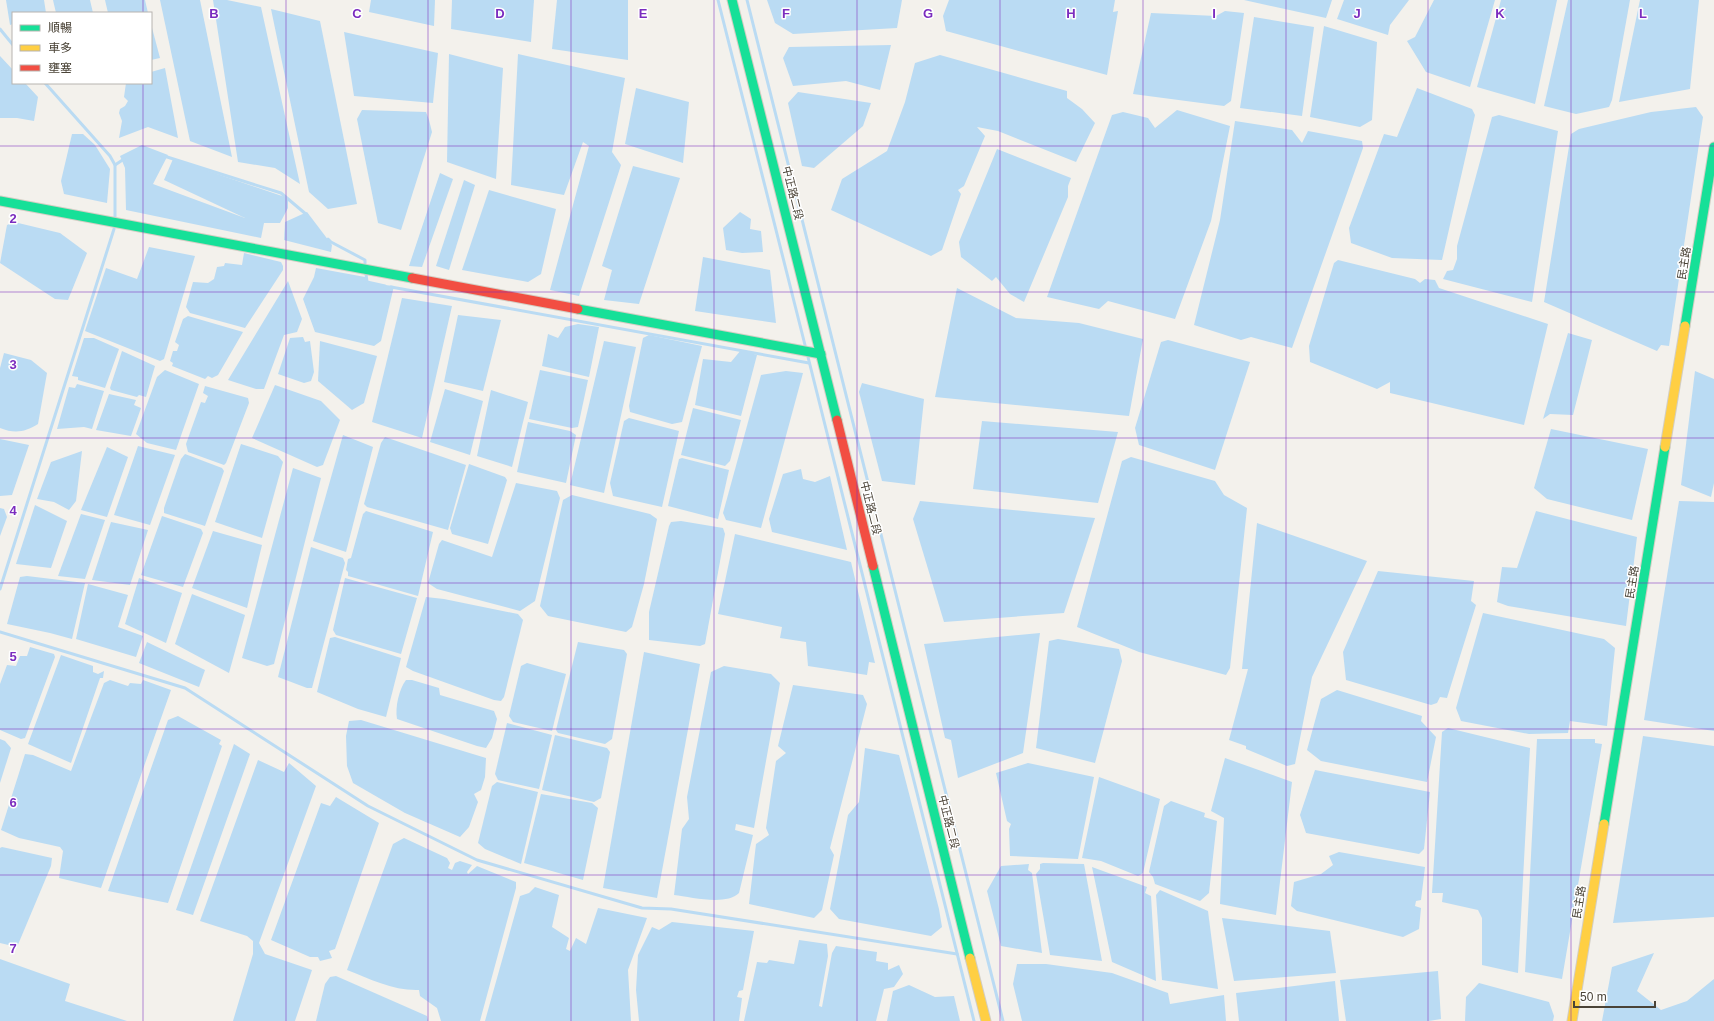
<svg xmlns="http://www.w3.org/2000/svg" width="1714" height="1021" viewBox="0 0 1714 1021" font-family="Arial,'Noto Sans TC',sans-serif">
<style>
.water{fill:#badbf3}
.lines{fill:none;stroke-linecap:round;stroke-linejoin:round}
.stream{stroke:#badbf3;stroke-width:3}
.fast-casing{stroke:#d3cec3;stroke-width:11}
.slow-casing{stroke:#d3cec3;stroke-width:11}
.jam-casing{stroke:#d3cec3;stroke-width:11}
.fast{stroke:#16e098;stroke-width:9}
.slow{stroke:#ffcf43;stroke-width:9}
.jam{stroke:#f24e42;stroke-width:9}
.grid{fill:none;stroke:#7b2cbf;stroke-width:1;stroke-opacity:0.55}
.labels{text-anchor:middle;stroke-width:3;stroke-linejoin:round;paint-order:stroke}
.street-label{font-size:11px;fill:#4a4337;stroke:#fff}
.grid-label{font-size:13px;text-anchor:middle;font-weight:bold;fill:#7b2cbf;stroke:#fff;stroke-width:3;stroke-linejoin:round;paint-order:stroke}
</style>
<rect width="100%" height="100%" fill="#f3f1ec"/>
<!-- water -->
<g class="water">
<path d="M6,0h38l2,13h-33v11l-3,1z"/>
<path d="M53,0h37l3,13h-37z"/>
<path d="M105,0h40l3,13h-40z"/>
<path d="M160,0h40l32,157 -42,-16z"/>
<path d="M213,0h14l34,7 39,177 -25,-16 -37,-6z"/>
<path d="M371,0h64l-1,26 -65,-14z"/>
<path d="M452,0h82l-3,42 -80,-13z"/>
<path d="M557,0h71v60l-76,-11z"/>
<path d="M767,0h135l-5,28 -104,6 -18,-11z"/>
<path d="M949,0h166l-2,12 5,-1 -11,64 -161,-44 -3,-15z"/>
<path d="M1244,0h88l-6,18z"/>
<path d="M1344,0h65l-19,25 -2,10 -51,-16z"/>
<path d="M1434,0h61l-25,87 -44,-15 -19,-31 8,-4z"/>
<path d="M1501,0h56l-22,104 -58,-17z"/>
<path d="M1568,0h62l-18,100 -3,7 -33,7 -32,-8z"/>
<path d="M1640,0h59l-9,89 -71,13z"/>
<path d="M271,9l49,12 37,183 -29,5 -19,-17z"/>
<path d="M1225,11l19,2 -13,88 -7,5 -91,-12 18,-81 65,3z"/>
<path d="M1254,17l60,10 -12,89 -62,-8z"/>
<path d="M151,24l9,34 -9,2z"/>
<path d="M1324,26l53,16 -5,78 -12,7 -50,-10z"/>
<path d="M344,32l94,21 -5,50 -79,-7z"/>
<path d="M891,45l-11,45 -34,-9 -53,5 -10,-28 6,-11z"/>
<path d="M449,54l54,14 -7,111 -49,-17z"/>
<path d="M518,54l107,24 -13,74 9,13 -42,131 -29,-6 39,-144 -6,-4 -19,53 -53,-10z"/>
<path d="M940,55l127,36v7l15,11 13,14 -19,39 -78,-31 -21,-4 8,9 -21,50 -6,4 3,4 -19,56 -11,6 -100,-46 11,-31 45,-28 18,-49 10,-39z"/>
<path d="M0,56l13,14v13h12l13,14 -4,24 -17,-3h-17z"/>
<path d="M165,68l13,70 -30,-11 -29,11 3,-17 -3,-8 1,-4 5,-3 3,-5 -4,-4 2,-14h25v-11z"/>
<path d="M636,88l53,14 -6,61 -58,-19z"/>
<path d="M1417,88l55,21 3,6 -33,145 -50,-2 -41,-15 -2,-15 35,-94 13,3z"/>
<path d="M798,92l73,11 -8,23 -49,42 -12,-2 -14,-63z"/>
<path d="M1696,107l7,10 -34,229 -8,-1 -4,6 -113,-49 27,-168 8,-5 72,-17z"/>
<path d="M362,110l64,2 3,8 3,12 -31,98 -23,-7 -21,-104z"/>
<path d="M1177,110l53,16 -19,95 -36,98 -67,-18 -9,8 -52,-12 65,-182 11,-3 25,6 7,10z"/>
<path d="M1499,115l59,16 -26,171 -89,-23 4,-8 6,-1 4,-11v-13l35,-129z"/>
<path d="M1235,121l57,9 10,13 6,-12 54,10 1,7 -71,200 -41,-11 -10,3 -47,-15 26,-105z"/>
<path d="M72,134h11l12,11 15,24 -3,34 -43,-9 -3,-13z"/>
<path d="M142,145l26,10 -15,29 92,34 -81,-38 9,-21 115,39v10l-8,15h-16l-3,15 -135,-28 -1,-42 -5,-12z"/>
<path d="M997,149l74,29 -3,8v11l-44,105 -14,-8 -14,-17 -4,4 -31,-24 -2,-15z"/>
<path d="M633,166l47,12 -41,126 -35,-4 8,-30 -10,-4z"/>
<path d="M440,173l13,6 -31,88 -13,-1z"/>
<path d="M464,180l11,5 -26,85 -13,-4z"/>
<path d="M489,190l67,19 -15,65 -13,8 -66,-12z"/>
<path d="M307,212l25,33 -1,7 -47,-12 1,-18z"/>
<path d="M740,212l11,7 -1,10 11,2 2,21 -21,1 -16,-3 -3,-22z"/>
<path d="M14,222l46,11 27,20 -19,47 -13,-1 -55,-36 7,-38z"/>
<path d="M149,247l46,9 -31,103 -4,2 -75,-30 21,-63 31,11z"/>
<path d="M244,253l37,9 2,4v4l-38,58 -55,-15 -4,-6 7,-25 15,1 6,-4 3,-12 7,-1 1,-3 17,2z"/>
<path d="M703,257l67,13 6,53 -81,-12z"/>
<path d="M1338,260l77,19 5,4 5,-4 10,1 4,8 109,36 -24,101 -134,-32v-11l-13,7 -67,-27 -1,-16 25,-83z"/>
<path d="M316,268l49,9 2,6 27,3 -13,55 -7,5 -59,-14 -12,-33 11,-22z"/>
<path d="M288,281l14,38 -5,13 -13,3 -20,54h-8l-28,-9z"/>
<path d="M957,288l59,30 63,5 64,16 -14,77 -194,-19z"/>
<path d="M402,298l50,8 -30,132 -50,-16z"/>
<path d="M458,315l43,5 -18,71 -39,-9z"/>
<path d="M188,316l55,16 -25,43 -6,3 -4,-2 -3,3 -33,-13 1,-3 -3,-2 3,-10h4l2,-6 -4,-3 8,-23z"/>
<path d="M578,324l21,3 -10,50 -47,-11 6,-32 10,4 7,-11z"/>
<path d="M1568,333l24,7 -19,75 -23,-1 -7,5z"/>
<path d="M649,335l53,11 -20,76 -10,2 -42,-12 -1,-6 14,-68z"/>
<path d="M303,337l2,5 5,-1 4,31 -3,9 -7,2 -26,-9 12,-36z"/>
<path d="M84,338h10l25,11 -14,39 -27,-8v-3l-6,-1z"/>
<path d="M1168,340l82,22 -35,108 -76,-25 -4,-17 26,-86z"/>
<path d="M320,341l57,15 -13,47 -12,7 -34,-29z"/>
<path d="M604,341l32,6 -32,146 -34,-8z"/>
<path d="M741,350l16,5 -16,61 -46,-11 8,-46 28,3z"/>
<path d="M122,351l33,15 -9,31 -7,-2 -2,2 -26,-7 -1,-2z"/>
<path d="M4,353l27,7 16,13 -9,51c-13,8 -23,10 -38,4v-60z"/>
<path d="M165,370l34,14 -23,66 -29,-7 -11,-9 21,-57z"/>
<path d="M540,370l48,10 -10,47 -6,1 -43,-9z"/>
<path d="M786,371l17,2 -42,155 -35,-8 -3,-7 38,-138z"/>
<path d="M1695,371l19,8v104l-3,14 -30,-12z"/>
<path d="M862,383l62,16 -9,86 -33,-4 -23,-89z"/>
<path d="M77,384l27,7 -12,38 -8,-2 -27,2 12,-42 6,1z"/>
<path d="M275,385l46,16 19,19 -17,45 -6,2 -65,-29z"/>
<path d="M205,386l43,12 1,5 -23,60 -2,2 -36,-13 -2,-8 15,-42 4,1 3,-7 -5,-3z"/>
<path d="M445,389l38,12 -13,54 -40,-13z"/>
<path d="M491,390l37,12 -16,65 -35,-11z"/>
<path d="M109,394l27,6 -2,5 7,3 -10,28 -35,-6z"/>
<path d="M693,408l48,12 -11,41 -5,5 -44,-11z"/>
<path d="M629,418l50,13 -17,76 -49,-11 -3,-13 14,-62z"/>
<path d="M982,421l136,11 -20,71 -125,-14z"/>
<path d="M528,422l42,9 6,4 -10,48 -49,-11z"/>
<path d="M1551,429l97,20 -16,71 -85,-21 -13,-11z"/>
<path d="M343,435l30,12 -27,105 -33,-11z"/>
<path d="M385,437l81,28 -18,65 -81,-23 -3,-3 17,-61z"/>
<path d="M0,439l29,6 -17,50 -12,1z"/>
<path d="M241,444l37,12 5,6 -21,76 -47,-16z"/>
<path d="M138,446l37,9 -25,70 -36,-10z"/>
<path d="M107,447l21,10 -21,60 -26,-7z"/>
<path d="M82,451l-6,50 -7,9 -15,-8 -17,-3 14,-37z"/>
<path d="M185,454l37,14 2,3 -19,55 -41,-13v-5l17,-49z"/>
<path d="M1131,457l84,24 9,14 23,13 -17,160 -4,7 -87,-23 -62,-25 45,-166z"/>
<path d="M682,458l47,12 -11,49 -50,-13 11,-47z"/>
<path d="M469,464l36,13 2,3 -19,64 -36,-10 -2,-6z"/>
<path d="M293,468l28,10 -47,186 -7,2 -25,-8z"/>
<path d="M801,469l2,10 12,3 15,-6 17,74 -75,-18 -3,-13 14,-45z"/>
<path d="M516,483l41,8 3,7 -25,103 -15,10 -83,-22 -9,-6 11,-39 3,-4 50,17z"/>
<path d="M572,495l78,19 7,5 -13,65 -12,43 -6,5 -78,-16 -8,-10 23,-106z"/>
<path d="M920,501l175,17 -31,95 -120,9 -31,-103z"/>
<path d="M1679,501l35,1v229l-70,-11z"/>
<path d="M35,505l32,16 -16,47 -35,-4z"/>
<path d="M0,508l4,1 3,8 -7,19z"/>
<path d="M366,511l67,21 -15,64 -70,-20v-4l-2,-2 2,-11 3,-1 12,-44z"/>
<path d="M1536,511l101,26 -11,89 -118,-20 -11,-4 5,-35 15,1z"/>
<path d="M81,514l24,6 -20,59 -27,-3z"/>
<path d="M162,516l39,13 2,4 -20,54 -42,-12z"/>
<path d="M681,521l42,7 2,6 -20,110 -5,2 -51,-6v-28l20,-86 2,-4z"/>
<path d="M111,522l37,8 -18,55 -38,-5z"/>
<path d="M1257,523l110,38 -55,116 -17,87 -8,2 -41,-17v-3l-17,-6 19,-71h-6z"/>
<path d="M213,531l49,14 -15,63 -55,-20z"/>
<path d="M735,534l116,28 24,101 -6,-1 -2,13 -59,-9 -2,-24 -26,-4 2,-11 -64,-13z"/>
<path d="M311,547l32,11 2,5 -33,125h-5l-29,-11z"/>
<path d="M1378,571l96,10 -3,20 5,4 -29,93 -7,-1 -3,6 -6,2 -85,-25 -3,-28z"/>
<path d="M27,576l58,7 -13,56 -22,-6 -43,-9 13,-47z"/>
<path d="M139,578l43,15 -16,50 -41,-19z"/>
<path d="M345,578l72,20 -16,56 -65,-19 -3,-5z"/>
<path d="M88,584l40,11 -10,32 25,9 -7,21 -60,-18z"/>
<path d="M192,594l53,21 -16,58 -54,-29z"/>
<path d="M426,597l18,2 74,15 5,6 -19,77 -3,4 -7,-1 -81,-29 -7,-4z"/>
<path d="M1483,613l121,26 11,9 -8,78 -37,-5 -2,12 -39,1 -68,-13 -5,-13z"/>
<path d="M1040,633l-17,120 -65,25 -7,-38 -6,-2 -21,-94z"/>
<path d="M335,637l66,21 -15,59 -28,-8 -41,-17 13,-54z"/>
<path d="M1058,639l61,10 3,12 -27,102 -59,-15 13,-107z"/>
<path d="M147,642l58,28 -6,17 -60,-24z"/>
<path d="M578,642l46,8 3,4 -15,85 -7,5 -47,-11 -2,-3z"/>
<path d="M30,647l24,7 1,3 -30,81 -4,1 -21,-9v-46l7,-19 9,1 4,-10h7z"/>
<path d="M644,652l56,12 -43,234 -54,-10z"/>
<path d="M61,655l32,11v6l5,2 6,-3 -1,7h-3l-29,85 -43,-19z"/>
<path d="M527,663l39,11 -14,57 -39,-9 -4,-6 12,-50z"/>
<path d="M724,666l47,8 9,9 -26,145 -18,-4 -1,6 18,5 -14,58c-13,13 -48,4 -65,2l8,-66 7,-10 -2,-22 24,-125z"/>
<path d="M110,680l18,6 2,-3 11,1 2,-4 28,10 -70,198 -42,-10 4,-27 -3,-4 -41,-9 -18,-8 24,-76 8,1 38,16 33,-88z"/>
<path d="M406,680h6l27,8 1,7 54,16 3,8 -5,19 -6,10 -9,-2 -80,-27c-2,-12 2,-30 9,-39z"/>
<path d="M793,685l70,10 4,9 -37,144 4,7 -12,55 -8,8 -65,-14 7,-60 13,-9 -3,-7 10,-67 10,-8 -8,-7z"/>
<path d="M1337,690l85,26 -1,5 15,16 -9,45 -106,-21 -14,-11 14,-51z"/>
<path d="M178,716l43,24 -2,4 3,2 -54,157 -60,-12 60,-171z"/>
<path d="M361,720l125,38 -1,19 -4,13 -7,4 4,8 -9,25 -9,10 -55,-24 -52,-30 -6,-17 -1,-30 3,-15z"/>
<path d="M507,723l45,12 -13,54 -41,-9 -3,-6z"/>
<path d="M1448,728l82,20 -12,225 -36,-8v-47l-4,-8 -36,-8 1,-9h-11l10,-161z"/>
<path d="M555,735l52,13 3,4 -9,46 -7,4 -52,-12z"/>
<path d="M1643,736l71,10v171l-101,6z"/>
<path d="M0,739l5,2 6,7 -11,35z"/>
<path d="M1537,739h58v4l7,1 -40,235 -37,-7z"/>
<path d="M234,744l16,10 -57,161 -17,-5z"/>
<path d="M865,748l34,7 40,154 3,18 -11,9 -92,-17 -9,-10 18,-94 11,-13z"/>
<path d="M1225,758l67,24 -16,133 -56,-11 4,-86 -13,-7z"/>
<path d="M258,760l26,12 5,-9 27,23 -57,157 6,11 47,16 -17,51h-62l20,-67v-13l-6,-5 -47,-15z"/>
<path d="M1028,763l66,14 -16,82 -68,-3 -1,-27 2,-5 -4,-3 -11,-48z"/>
<path d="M1315,770l115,22 -6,57 -5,5 -113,-21 -6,-18z"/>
<path d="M1099,777l61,22 -17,74 -5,3 -37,-15 -19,-3z"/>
<path d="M497,782l41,10 -17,72 -36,-15 -7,-6 14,-57z"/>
<path d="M541,794l51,9 6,5 -15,72 -59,-17z"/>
<path d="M336,797l43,26 -44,126 -6,2 3,7 -12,3 -2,-4h-8l-39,-17 50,-137 9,3z"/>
<path d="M1171,801l34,12 -1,4 13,4 -8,72 -9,8 -45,-17 -2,-7 -4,-5 15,-66z"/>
<path d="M404,838l43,20 3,5 -2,5 4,2 3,-7 5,-2 12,4 -5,7 1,2 9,-8 39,16v6l-36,133h-39l-4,-13 -17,-12 -1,-6c-25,1 -49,-11 -72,-20l46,-126z"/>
<path d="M2,847l50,11 -1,8 -34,81 -17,-4v-95z"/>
<path d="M1339,852l86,15 -4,33 -5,1 -1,5 6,2 -2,21 -16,8 -106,-26 -6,-5 3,-24 27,-8 12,-9 -4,-9z"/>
<path d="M1043,863l41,1 18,97 -52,-6 -14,-81 4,-5v-5z"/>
<path d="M1029,864l-1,6 4,3 10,80 -41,-7 -14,-55 14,-25z"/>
<path d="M1092,867l55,20 -2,6 6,3 5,85 -44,-19z"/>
<path d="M535,887l24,8 -7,32 17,11 -3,11 4,2 6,-13 10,6 12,-36 49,10 -19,52 3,51h-146l35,-125 9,-3z"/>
<path d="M1160,890l48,21 10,78 -56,-9 -6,-85z"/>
<path d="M1222,918l108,13 6,42 -102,8z"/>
<path d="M672,922l82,9 -11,59 -4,1 -2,6 5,1 -3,23h-100l-3,-31 2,-35 14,-28 7,3z"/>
<path d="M799,940l28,4 1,12 -9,50 3,1 10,-54 4,-7 41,6 -1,9 12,2v7l11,-5 4,9 -9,13 -10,2 -8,32h-132l13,-59 10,1 2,-3 25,4z"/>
<path d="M1654,953l-17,38 24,19 26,-9 27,-22v42h-112l10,-54z"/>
<path d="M0,959l70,25 -5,17 62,20h-127z"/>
<path d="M1017,964h29l66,9 56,20 2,11 54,-9 2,26h-204l-9,-37z"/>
<path d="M1438,971l3,48 -12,2h-83l-6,-41z"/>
<path d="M336,976l91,40 1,5h-112l9,-37 5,-7z"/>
<path d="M1335,981l4,40h-100l-3,-28z"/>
<path d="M1479,983l70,19 5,14 -1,5h-88l1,-24z"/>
<path d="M909,985l26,12 19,-1 6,25h-73l6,-30z"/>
</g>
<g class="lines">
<!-- stream -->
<g class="stream">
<path d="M718,0l87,345"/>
<path d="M747,0l256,1021"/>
<path d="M0,29l13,16"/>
<path d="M45,83l65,73 5,9v52"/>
<path d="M164,156l117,37 26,22"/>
<path d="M115,165l9,-6"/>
<path d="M328,239l3,3 34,18v3"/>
<path d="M366,274l1,8 18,4"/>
<path d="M391,287l418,76"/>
<path d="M808,357l166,664"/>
<path d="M0,589l114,-360"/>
<path d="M0,632l185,56 183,118 109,54 165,48 29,1 286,45"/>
</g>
<defs>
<g id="fast">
<path d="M732,0l105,420"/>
<path d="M0,201l412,77"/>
<path d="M578,309l243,45"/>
<path d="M1685,326l29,-179"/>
<path d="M873,566l97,392"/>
<path d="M1604,824l61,-377"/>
</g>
<g id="slow">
<path d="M1665,447l20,-121"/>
<path d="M970,958l16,63"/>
<path d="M1572,1021l32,-197"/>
</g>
<g id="jam">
<path d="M412,278l166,31"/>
<path d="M837,420l36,146"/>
</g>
</defs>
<!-- fast casing -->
<use href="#fast" class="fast-casing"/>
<!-- slow casing -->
<use href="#slow" class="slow-casing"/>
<!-- jam casing -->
<use href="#jam" class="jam-casing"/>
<!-- fast -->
<use href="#fast" class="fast"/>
<!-- slow -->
<use href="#slow" class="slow"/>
<!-- jam -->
<use href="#jam" class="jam"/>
</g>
<!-- grid -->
<path class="grid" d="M143,0v13M286,0v1021M428,0v1021M571,0v1021M714,0v1021M857,0v1021M1000,0v1021M1143,0v1021M1286,0v1021M1428,0v1021M1571,0v1021M143,83v938M0,146h1714M0,292h1714M0,438h1714M0,583h1714M0,729h1714M0,875h1714"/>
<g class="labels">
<!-- street labels -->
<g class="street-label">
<text transform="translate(793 193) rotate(76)" y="4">中正路二段</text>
<text transform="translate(1684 263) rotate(-81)" y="4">民主路</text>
<text transform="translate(871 508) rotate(76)" y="4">中正路二段</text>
<text transform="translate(1632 582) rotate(-81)" y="4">民主路</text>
<text transform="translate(949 822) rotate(76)" y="4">中正路二段</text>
<text transform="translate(1579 902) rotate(-81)" y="4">民主路</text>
</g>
</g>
<g class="grid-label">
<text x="214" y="18">B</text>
<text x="357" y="18">C</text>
<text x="500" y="18">D</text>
<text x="643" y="18">E</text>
<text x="786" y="18">F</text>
<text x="928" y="18">G</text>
<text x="1071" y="18">H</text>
<text x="1214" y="18">I</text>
<text x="1357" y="18">J</text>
<text x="1500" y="18">K</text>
<text x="1643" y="18">L</text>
<text x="13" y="223">2</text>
<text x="13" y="369">3</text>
<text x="13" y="515">4</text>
<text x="13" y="661">5</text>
<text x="13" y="807">6</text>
<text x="13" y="953">7</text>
</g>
<!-- legend -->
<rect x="12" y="12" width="140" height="72" fill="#ffffff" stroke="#b7b4af"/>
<rect x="20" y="25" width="20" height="6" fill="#16e098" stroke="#b7b4af"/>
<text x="48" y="32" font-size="12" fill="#4a4337">順暢</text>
<rect x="20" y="45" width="20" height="6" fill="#ffcf43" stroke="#b7b4af"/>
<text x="48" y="52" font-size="12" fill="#4a4337">車多</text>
<rect x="20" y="65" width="20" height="6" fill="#f24e42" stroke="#b7b4af"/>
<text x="48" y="72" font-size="12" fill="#4a4337">壅塞</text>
<!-- scale -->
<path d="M1574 1001v6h81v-6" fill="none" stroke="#4a4337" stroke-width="2"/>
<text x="1580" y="1001" font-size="12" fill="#4a4337" stroke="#ffffff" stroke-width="3" paint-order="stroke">50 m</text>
</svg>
